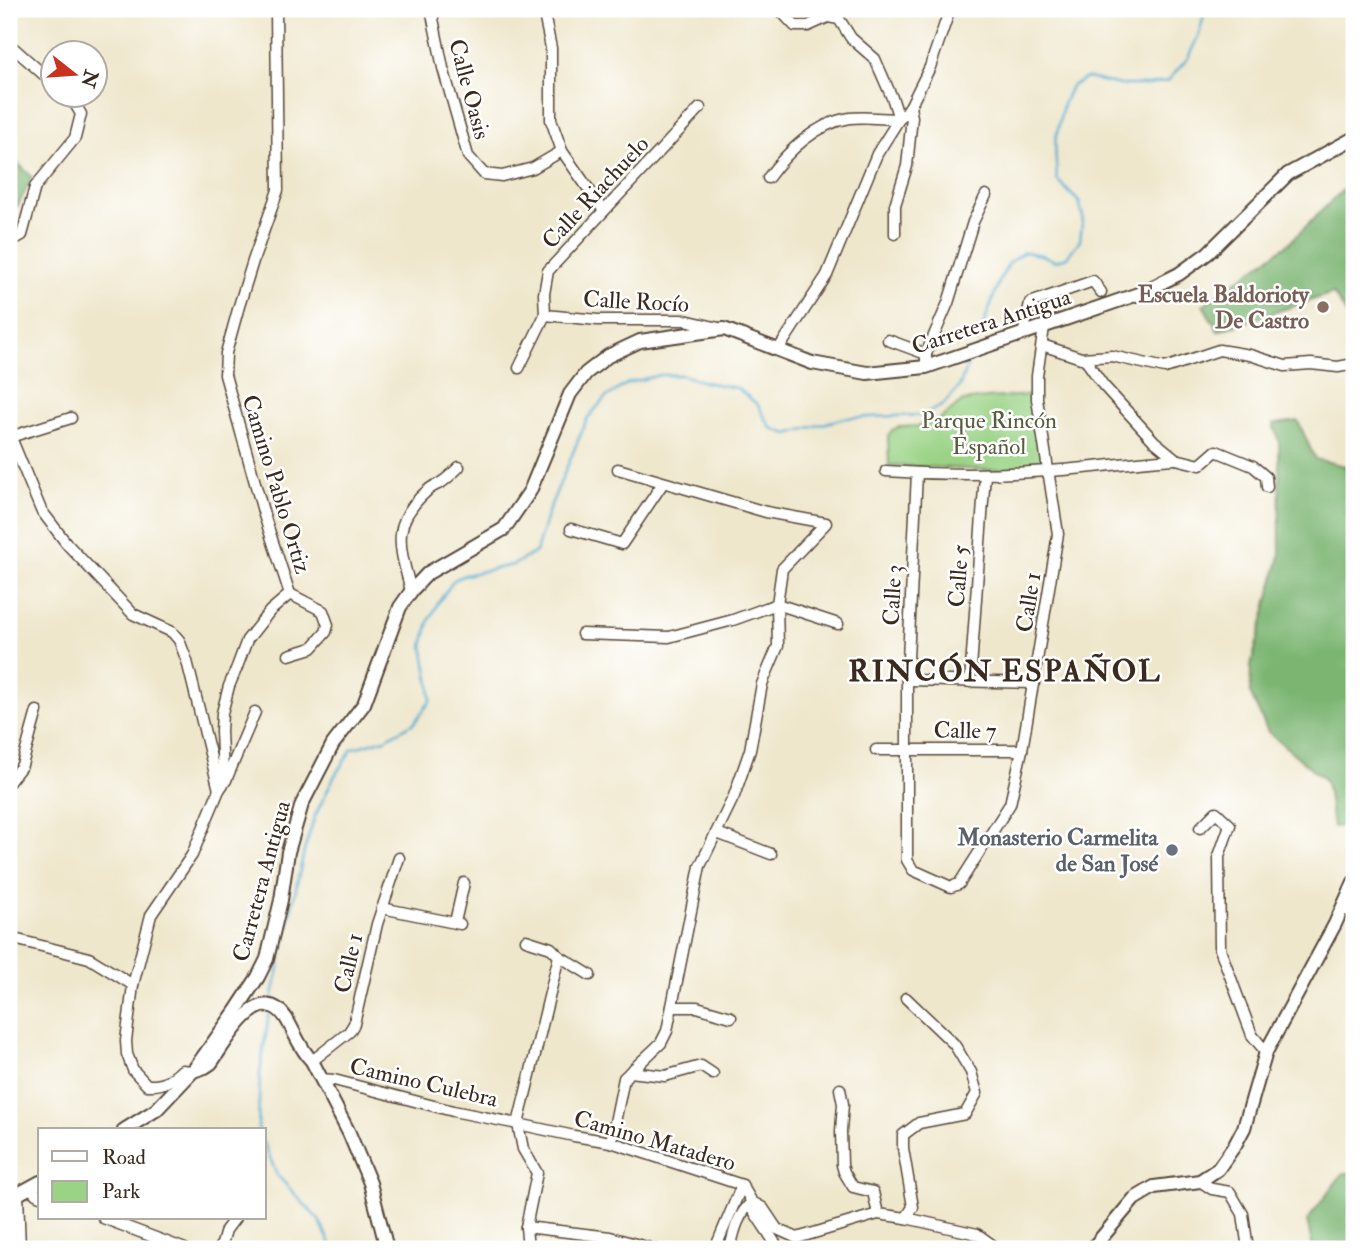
<svg xmlns="http://www.w3.org/2000/svg" width="1363" height="1258" viewBox="0 0 1363 1258" font-family="'IM FELL Double Pica',serif">
<style>
.green{fill:#9ad385;stroke:#6a7e52;stroke-width:2}
.forest{fill:#7bb572;stroke:#5b7048;stroke-width:2}
.lines{fill:none;stroke-linecap:round;stroke-linejoin:round}
.stream{stroke:#53abd0;stroke-width:2.5}
.street-casing{stroke:#564638;stroke-width:13}
.secondary-casing{stroke:#564638;stroke-width:16}
.street{stroke:#fff;stroke-width:10}
.secondary{stroke:#fff;stroke-width:12}
.education-dot{fill:#8d6e63;stroke:#fff;stroke-width:2.5}
.worship-dot{fill:#6b7280;stroke:#fff;stroke-width:2.5}
.labels{text-anchor:middle;stroke-width:5;stroke-linejoin:round;paint-order:stroke}
.street-label{font-size:23px;fill:#3b2a1e;stroke:#fff}
.education-label{font-size:23px;font-weight:bold;fill:#785e54;stroke:#fff;text-anchor:end}
.park-label{font-size:23px;fill:#585d3d;stroke:#fff}
.worship-label{font-size:23px;font-weight:bold;fill:#5b616d;stroke:#fff;text-anchor:end}
.district-label{font-size:30px;font-weight:bold;letter-spacing:2px;fill:#3b2a1e;stroke:#fff}
</style>
<rect width="100%" height="100%" fill="#fff"/>
<filter id="ink" filterUnits="userSpaceOnUse"><feTurbulence type="fractalNoise" baseFrequency=".0143" numOctaves="2"/><feDisplacementMap in="SourceGraphic" scale="14" xChannelSelector="R" yChannelSelector="G"/><feConvolveMatrix kernelMatrix="1 2 1 2 8 2 1 2 1" color-interpolation-filters="sRGB"/></filter>
<filter id="wash" filterUnits="userSpaceOnUse"><feTurbulence type="fractalNoise" baseFrequency=".00686" numOctaves="4" result="noise"/><feDisplacementMap in="SourceGraphic" scale="28" xChannelSelector="R" yChannelSelector="G"/><feGaussianBlur stdDeviation="1.57" result="paint"/><feColorMatrix in="noise" values="0 0 0 0 0 0 0 0 0 0 0 0 0 0 0 0 0 1.4 0 .05"/><feComposite in="paint" operator="in"/></filter>
<g filter="url(#wash)">
<rect width="100%" height="100%" fill="#efe7cc"/>
<!-- green -->
<path class="green" d="M1032,395l12,65 -5,7 -52,3 -98,-5 -1,-29 4,-6 7,-3 18,-1 22,-6 24,-19 24,-3z"/>
<!-- forest -->
<g class="forest">
<path d="M9,155l23,22 -14,29 -9,-3z"/>
<path d="M1354,179v147l-21,-33 -115,38 -15,-26 85,-61z"/>
<path d="M1298,421l17,38 39,9v141l-7,9 7,55v149l-5,3 -16,2 -7,-46 -58,-49 -18,-39 1,-28 29,-109 -1,-114 -6,-18z"/>
<path d="M1343,1173h11v76h-41l-6,-28z"/>
</g>
<g class="lines">
<!-- stream -->
<g class="stream">
<path d="M977,343l23,-64 10,-17 14,-10 18,3 13,6 12,-4 13,-17 3,-23 -4,-15 -22,-22 -2,-37 8,-39 8,-18 16,-8 33,7h29l19,-4 20,-23 12,-26 5,-23"/>
<path d="M272,1000l32,-149 11,-35 19,-39 18,-28 33,-10 29,-16 17,-23 -1,-15 -7,-39 6,-25 9,-18 16,-23 11,-5 48,-10 23,-13 12,-40 39,-93 18,-21 23,-15 32,-8h22l22,7 33,6 21,17 13,23 17,6 56,-16 78,-3 21,-10 16,-18 11,-28"/>
<path d="M259,1130l-1,-3 2,-54 9,-60"/>
<path d="M264,1143l13,32 42,45 14,29"/>
</g>
</g>
</g>
<g filter="url(#ink)">
<g class="lines">
<defs>
<g id="street">
<path d="M276,9l2,181 -25,71 -14,45 -13,47 -1,22 39,140 26,79"/>
<path d="M431,9l12,59 25,88 16,18 18,2 31,-8 29,-17"/>
<path d="M540,9l5,10 6,29v72l11,31 42,60"/>
<path d="M9,44l43,38"/>
<path d="M768,178c19,-26 48,-55 82,-60 15,-2 33,1 49,1l-6,-19 -18,-41 -24,-21 -12,-19 -11,-2 -20,9h-13l-16,-17"/>
<path d="M895,234v-29l12,-39 5,-49 -2,-10"/>
<path d="M9,242l13,-7 13,-48 40,-49 6,-24 -9,-15 -5,-5"/>
<path d="M545,315l-1,-21 4,-23 152,-163"/>
<path d="M545,315l53,5h87l34,8"/>
<path d="M1023,335l7,-32 63,-22 8,11"/>
<path d="M888,340l38,14"/>
<path d="M1042,345l39,13 31,-2 53,12 54,-18 31,5 35,11 26,-2 27,3 16,-3"/>
<path d="M778,350l49,-75 50,-121 22,-35 11,-12 20,-40 20,-58"/>
<path d="M1085,359l18,26 51,56 22,18 24,6 16,-14 37,15 13,11 1,10"/>
<path d="M926,367v-13l22,-51 25,-81 13,-27"/>
<path d="M519,368l26,-53"/>
<path d="M9,433l32,77 26,34 66,70 39,18 7,8 8,21 32,129"/>
<path d="M10,437l61,-19"/>
<path d="M886,471c54,4 108,4 161,0 43,-2 86,-10 129,-12"/>
<path d="M917,473l-10,207v180l6,10 38,17 8,-3 51,-80 12,-54 36,-216 -21,-135v-23l7,-49"/>
<path d="M571,529l51,15 41,-61"/>
<path d="M411,591c-11,-44 -22,-67 17,-101 4,-4 9,-5 14,-8 6,-4 12,-10 17,-15"/>
<path d="M582,634l87,3 64,-17 44,-16 61,20"/>
<path d="M289,655l23,-7 14,-16 2,-7 -5,-14 -33,-17"/>
<path d="M907,680l127,3"/>
<path d="M970,682l15,-208"/>
<path d="M876,750h146"/>
<path d="M226,780l29,-68"/>
<path d="M9,782l13,-17 15,-54"/>
<path d="M1200,828l16,-16 14,13 -11,31 1,93 32,86 14,17"/>
<path d="M717,833l54,21"/>
<path d="M1343,904l11,12"/>
<path d="M382,908l78,16"/>
<path d="M455,922l9,-39"/>
<path d="M9,936l5,3 75,19 44,27"/>
<path d="M526,940l25,8 8,8 -41,168 5,25 14,24 -11,54 2,22"/>
<path d="M559,956l31,19"/>
<path d="M906,998l48,46 17,28 6,21 -12,21 -46,9 -16,12v13l10,59 -7,11"/>
<path d="M672,1007h25l34,10"/>
<path d="M312,1061l37,-29 5,-8 23,-100 22,-66"/>
<path d="M193,1071l-11,-1c-12,11 -18,16 -35,15l-14,-15 -6,-16 -1,-13 7,-56 18,-70 41,-60 27,-65 7,-10 -3,-5 -2,-44 1,-18 7,-27 8,-19 10,-27 23,-29 20,-17"/>
<path d="M630,1072l35,4 36,-10 12,8"/>
<path d="M321,1079l13,1 119,31 65,13 56,12 37,6 131,43 10,17 11,6 14,21 20,9 81,-24 28,4 71,16 21,15"/>
<path d="M840,1089l3,15 -2,27 1,34 2,7 9,15 20,5 5,22"/>
<path d="M611,1142l13,-64 37,-35 6,-12 33,-165 34,-70 16,-46 12,-66 16,-38 -1,-42 5,-35 44,-46 -60,-11 -148,-43"/>
<path d="M1200,1181l12,8 18,3 13,22 5,35"/>
<path d="M31,1188l5,6 4,2"/>
<path d="M18,1194l2,55"/>
<path d="M103,1218l82,31"/>
<path d="M526,1227l84,10 44,12"/>
<path d="M218,1249l4,-5 4,-14 9,-12"/>
<path d="M715,1249l27,-64"/>
<path d="M730,1249c4,-18 8,-35 22,-47l3,11 24,36"/>
</g>
<g id="secondary">
<path d="M193,1071l42,-59 23,-35 9,-18 14,-59 7,-48 14,-48 31,-60 31,-40 36,-97 12,-17 16,-17 76,-44 26,-38 40,-97 16,-21 22,-17 32,-15 84,-12 88,34 55,10 59,-6 215,-74 38,-19 29,-21 80,-79 66,-36"/>
<path d="M124,1130l32,-20 37,-39 12,-4 6,-4c14,-19 48,-85 75,-45 9,15 14,31 26,43l37,72 21,50 17,66"/>
<path d="M9,1199l31,-17"/>
<path d="M1092,1249l42,-50 20,-12 46,-6 18,-12 17,-24 9,-17 22,-76 69,-128 19,-42"/>
</g>
</defs>
<!-- street casing -->
<use href="#street" class="street-casing"/>
<!-- secondary casing -->
<use href="#secondary" class="secondary-casing"/>
<!-- street -->
<use href="#street" class="street"/>
<!-- secondary -->
<use href="#secondary" class="secondary"/>
</g>
</g>
<!-- markers -->
<circle class="education-dot" cx="1323" cy="307" r="7"/>
<circle class="worship-dot" cx="1172" cy="850" r="7"/>
<g class="labels">
<!-- street labels -->
<g class="street-label">
<text transform="translate(470 89) rotate(75)" y="8">Calle Oasis</text>
<text transform="translate(595 192) rotate(-47)" y="8">Calle Riachuelo</text>
<text transform="translate(636 301) rotate(3)" y="8">Calle Rocío</text>
<text transform="translate(991 321) rotate(-18)" y="8">Carretera Antigua</text>
<text transform="translate(277 484) rotate(73)" y="8">Camino Pablo Ortiz</text>
<text transform="translate(958 576) rotate(-86)" y="8">Calle 5</text>
<text transform="translate(892 595) rotate(-87)" y="8">Calle 3</text>
<text transform="translate(1028 602) rotate(-81)" y="8">Calle 1</text>
<text transform="translate(965 730) rotate(1)" y="8">Calle 7</text>
<text transform="translate(261 881) rotate(-75)" y="8">Carretera Antigua</text>
<text transform="translate(348 963) rotate(-77)" y="8">Calle 1</text>
<text transform="translate(424 1082) rotate(13)" y="8">Camino Culebra</text>
<text transform="translate(655 1140) rotate(16)" y="8">Camino Matadero</text>
</g>
<!-- education labels -->
<g class="education-label">
<text x="1309" y="302">Escuela Baldorioty<tspan x="1309" dy="26">De Castro</tspan></text>
</g>
<!-- park labels -->
<g class="park-label">
<text x="989" y="428">Parque Rincón<tspan x="989" dy="26">Español</tspan></text>
</g>
<!-- worship labels -->
<g class="worship-label">
<text x="1158" y="845">Monasterio Carmelita<tspan x="1158" dy="26">de San José</tspan></text>
</g>
<!-- district labels -->
<g class="district-label">
<text x="1005" y="681">RINCÓN ESPAÑOL</text>
</g>
</g>
<!-- margin -->
<rect width="1363" height="1258" fill="none" stroke="#fff" stroke-width="35"/>
<!-- legend -->
<rect x="38" y="1128" width="228" height="91" fill="#ffffff" stroke="#b1aaa5" stroke-width="2"/>
<rect x="52" y="1151" width="35" height="10" fill="#ffffff" stroke="#b1aaa5" stroke-width="2"/>
<text x="102" y="1164" font-size="21" fill="#3b2a1e">Road</text>
<rect x="52" y="1181" width="35" height="21" fill="#9ad385" stroke="#b1aaa5" stroke-width="2"/>
<text x="102" y="1198" font-size="21" fill="#3b2a1e">Park</text>
<!-- north arrow -->
<g transform="translate(74 74) rotate(107)"><circle r="33" fill="#ffffff" stroke="#b1aaa5" stroke-width="2"/>
<path d="M0-5L12 26L0 18L-12 26Z" fill="#c8321e"/>
<text y="-10" font-size="19" font-weight="bold" text-anchor="middle" fill="#3b2a1e">N</text>
</g>
</svg>
